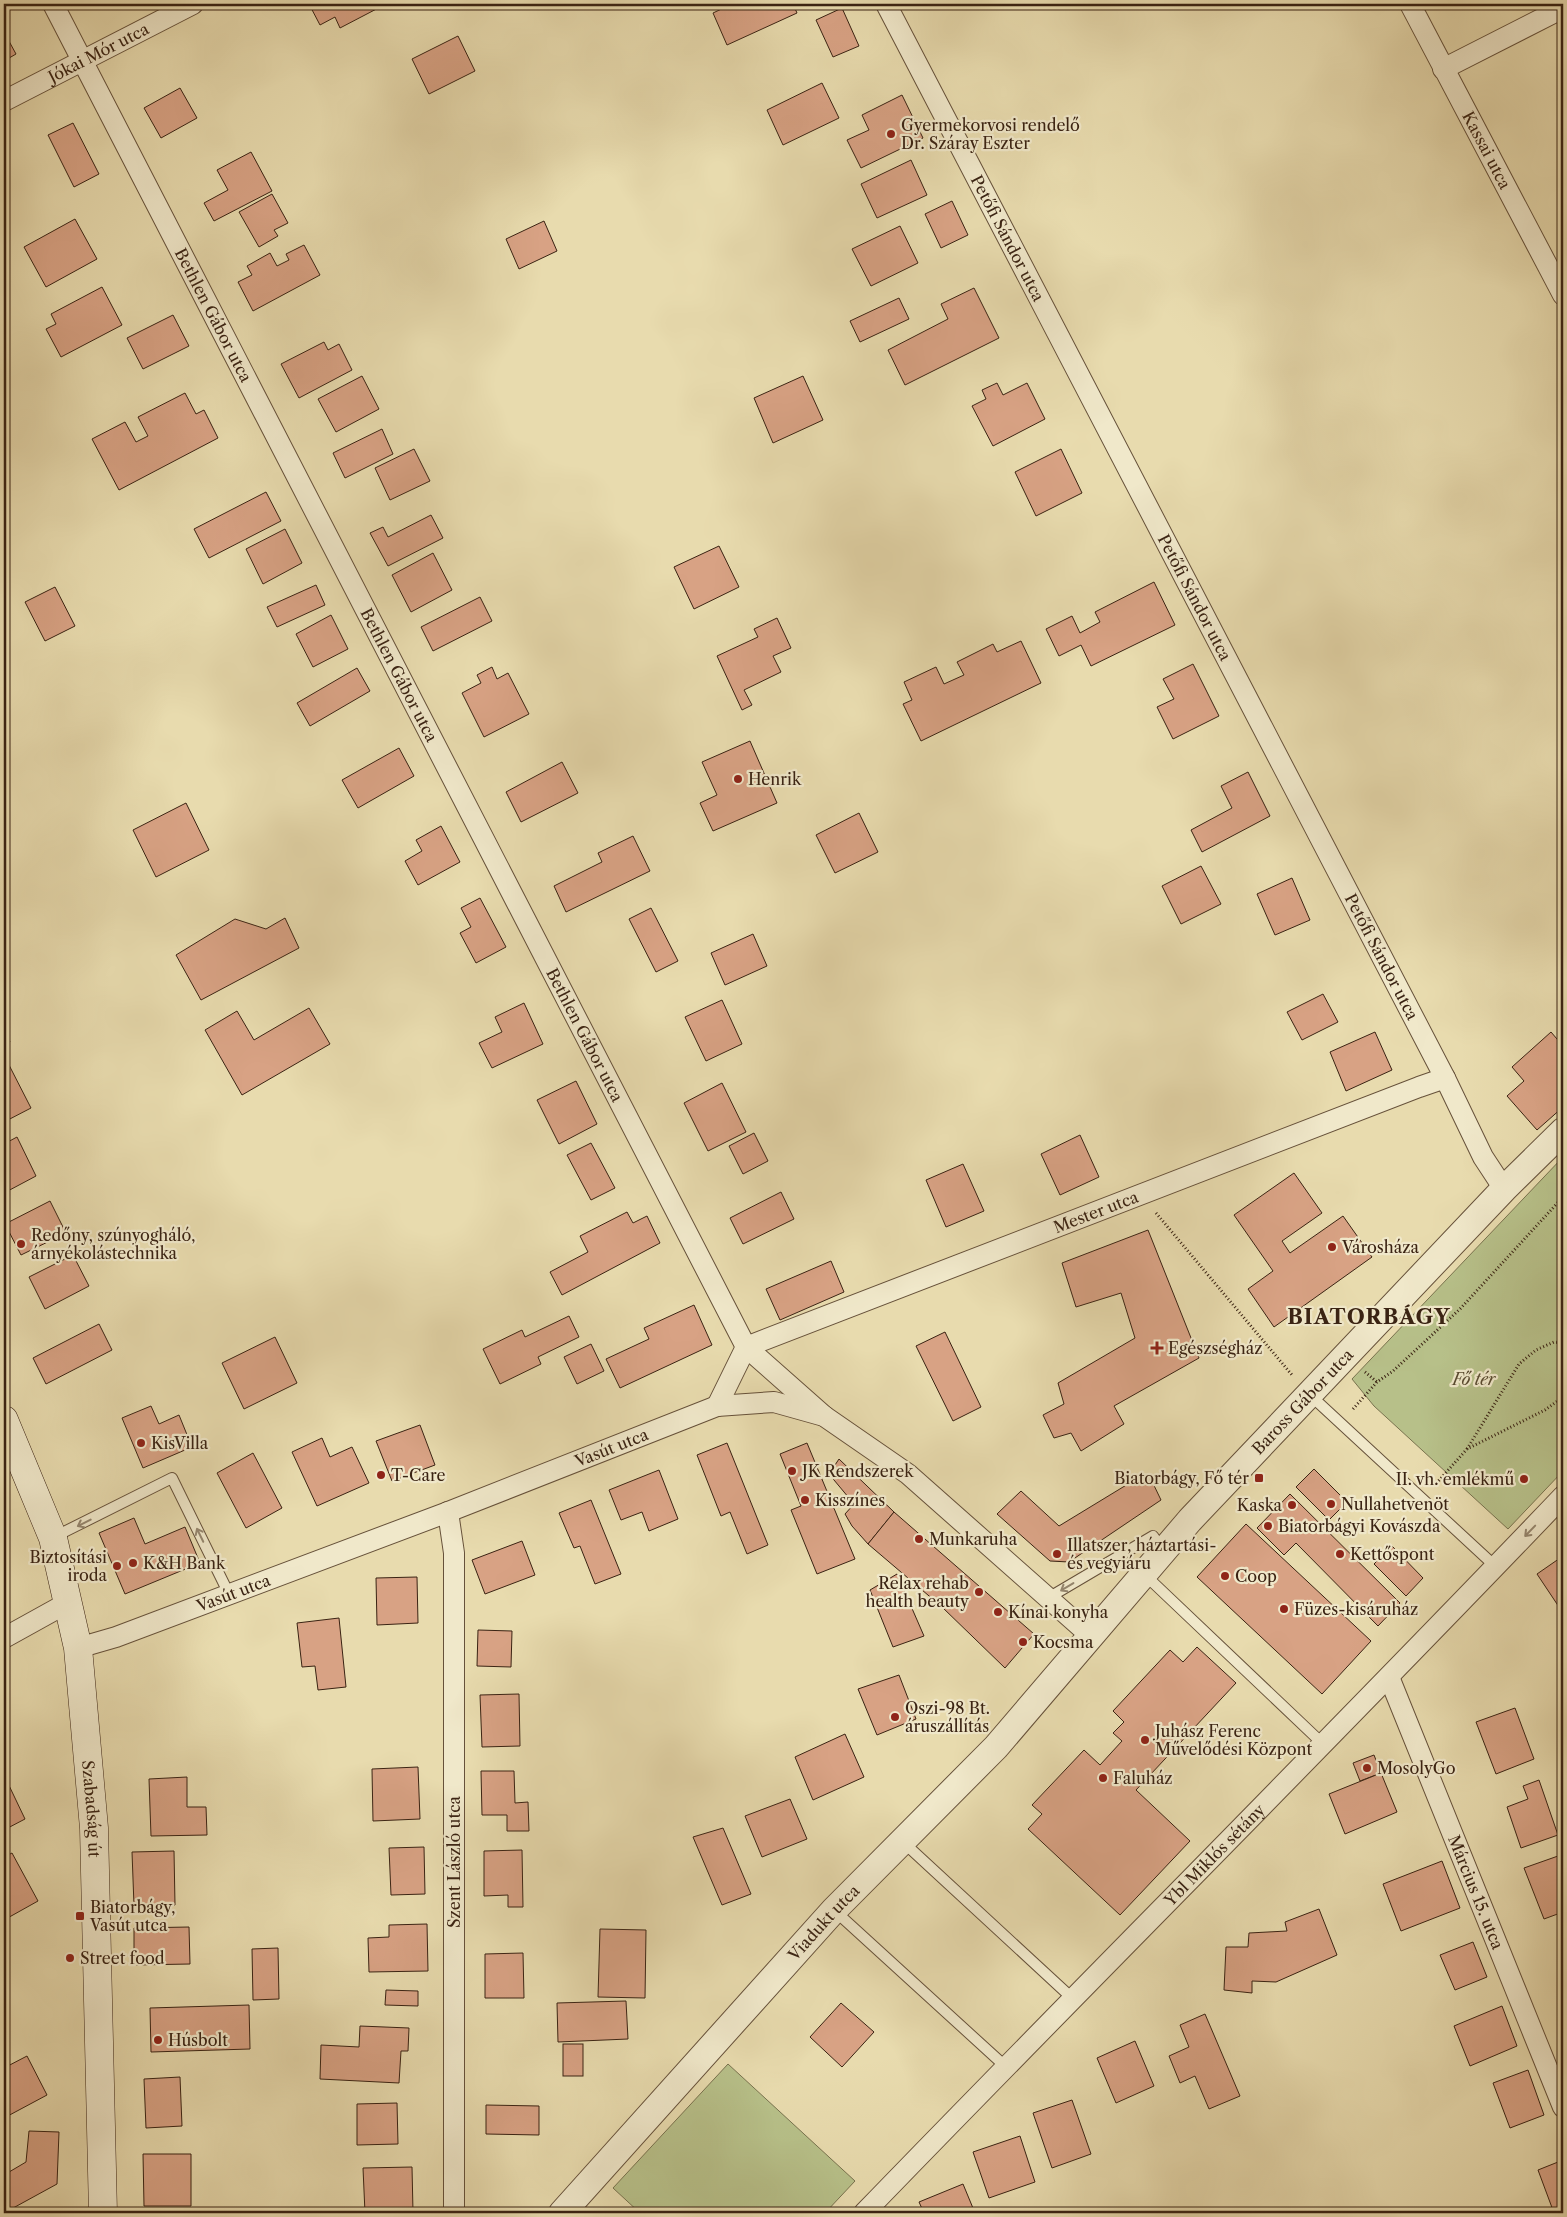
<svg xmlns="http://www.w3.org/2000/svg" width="1567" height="2217" viewBox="0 0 1567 2217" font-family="'Libre Caslon Text',serif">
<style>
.green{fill:#b7c089;stroke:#78724e}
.building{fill:#d8a284;stroke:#3a2313}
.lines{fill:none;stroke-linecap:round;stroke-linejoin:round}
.service-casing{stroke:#66513a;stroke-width:12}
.minor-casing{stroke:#66513a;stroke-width:22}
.tertiary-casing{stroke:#66513a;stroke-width:28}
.secondary-casing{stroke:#3a2313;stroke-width:29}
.path{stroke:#3a2313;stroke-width:3;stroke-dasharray:1 2.5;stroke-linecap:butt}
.service{stroke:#f0e8ca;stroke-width:10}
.minor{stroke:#f0e8ca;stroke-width:20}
.tertiary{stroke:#f0e8ca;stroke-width:26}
.secondary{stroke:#f0e8ca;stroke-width:28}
.oneway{stroke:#95866e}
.poi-dot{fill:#8f2418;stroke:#f0e8ca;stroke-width:2}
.labels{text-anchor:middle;stroke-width:4.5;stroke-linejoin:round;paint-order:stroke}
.street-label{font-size:16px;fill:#3a2313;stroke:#f0e8ca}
.poi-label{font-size:16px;fill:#3a2313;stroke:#f0e8ca;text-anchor:start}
.park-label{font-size:16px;font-style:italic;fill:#594a30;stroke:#f0e8ca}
.district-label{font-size:21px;font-weight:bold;letter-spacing:1px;fill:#3a2313;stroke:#f0e8ca}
</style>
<rect width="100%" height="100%" fill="#e8dbae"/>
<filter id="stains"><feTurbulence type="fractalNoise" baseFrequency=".004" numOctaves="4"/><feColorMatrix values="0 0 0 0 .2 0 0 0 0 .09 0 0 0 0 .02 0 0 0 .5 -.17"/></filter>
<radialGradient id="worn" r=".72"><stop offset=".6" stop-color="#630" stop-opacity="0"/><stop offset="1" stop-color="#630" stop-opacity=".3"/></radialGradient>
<!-- green -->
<g class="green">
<path d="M1563,1157v314l-55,58 -134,-123 -22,-27z"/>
<path d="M728,2064l127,117 -30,32h-185l-27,-25z"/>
</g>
<!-- building -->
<g class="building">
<path d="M309,4h77l-46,24 -5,-11 -15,8z"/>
<path d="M732,4h61l4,9 -70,32 -14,-32z"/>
<path d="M842,8l17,38 -26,11 -17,-37z"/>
<path d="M4,32l12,22 -12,7z"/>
<path d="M458,36l17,35 -46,23 -17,-35z"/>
<path d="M822,83l17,35 -56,27 -16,-35z"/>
<path d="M180,88l17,30 -36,20 -17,-30z"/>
<path d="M902,95l21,43 -62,30 -14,-28 22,-10 -7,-15z"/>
<path d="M73,123l26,51 -25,13 -26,-52z"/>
<path d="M251,152l21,39 -58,30 -10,-18 24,-13 -11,-20z"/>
<path d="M911,160l16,35 -50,23 -16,-34z"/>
<path d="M272,194l16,29 -14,7 4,6 -19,11 -20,-35z"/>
<path d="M952,201l16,34 -27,13 -16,-34z"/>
<path d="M75,219l22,40 -51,28 -22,-40z"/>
<path d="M544,221l13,30 -38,18 -13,-30z"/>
<path d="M900,226l18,37 -47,23 -19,-37z"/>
<path d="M304,245l16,30 -67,36 -15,-29 14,-7 -5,-9 23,-13 7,13 12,-6 -3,-6z"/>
<path d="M102,287l20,38 -61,32 -15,-28 10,-5 -5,-10z"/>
<path d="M974,288l25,50 -94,47 -17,-35 60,-31 -7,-15z"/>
<path d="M899,298l10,21 -49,23 -10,-21z"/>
<path d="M173,315l16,31 -46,23 -16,-31z"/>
<path d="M324,342l4,8 11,-6 13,26 -53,28 -18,-34z"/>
<path d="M362,376l17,33 -43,23 -18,-33z"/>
<path d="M803,376l20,44 -50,23 -19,-45z"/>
<path d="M997,383l6,12 24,-12 18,36 -52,27 -21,-40 14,-7 -4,-9z"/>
<path d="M185,393l11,21 8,-4 14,28 -99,52 -27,-51 33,-17 11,20 12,-6 -10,-19z"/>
<path d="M382,429l11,25 -48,24 -12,-25z"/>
<path d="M414,449l16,32 -40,19 -15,-32z"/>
<path d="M1061,449l21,44 -46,23 -21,-44z"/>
<path d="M266,492l15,29 -72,37 -15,-29z"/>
<path d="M431,515l12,23 -55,28 -18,-33 13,-6 5,10z"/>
<path d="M285,529l17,34 -39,21 -17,-35z"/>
<path d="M719,546l20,41 -45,22 -20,-42z"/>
<path d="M433,553l19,37 -41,22 -19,-37z"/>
<path d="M1154,582l21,43 -84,41 -10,-21 -22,11 -13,-27 26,-13 8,17 20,-11 -5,-10z"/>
<path d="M316,585l9,20 -48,22 -10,-20z"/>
<path d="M55,587l20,39 -30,15 -20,-39z"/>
<path d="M480,597l12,24 -59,30 -12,-24z"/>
<path d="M331,615l17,34 -35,18 -17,-33z"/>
<path d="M777,618l14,30 -18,8 8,16 -37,18 8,15 -10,5 -25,-54 41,-19 -4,-8z"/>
<path d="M1021,641l20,42 -120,58 -18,-37 9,-4 -8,-18 32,-15 8,17 20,-9 -7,-13 36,-18 4,8z"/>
<path d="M1193,664l26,52 -46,23 -16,-32 17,-8 -11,-20z"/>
<path d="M492,667l5,12 11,-6 21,41 -45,23 -22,-44 19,-10 -4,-8z"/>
<path d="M357,668l13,23 -60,35 -13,-23z"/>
<path d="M750,741l27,62 -64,28 -13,-28 17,-8 -15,-33z"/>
<path d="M399,748l15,28 -56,32 -16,-28z"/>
<path d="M562,762l16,31 -57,29 -15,-30z"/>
<path d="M1248,772l22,44 -68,36 -11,-22 41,-22 -11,-22z"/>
<path d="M186,803l23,47 -53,27 -23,-47z"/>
<path d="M859,813l19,39 -43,21 -19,-38z"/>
<path d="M441,826l19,36 -42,23 -13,-24 17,-10 -6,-11z"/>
<path d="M633,836l17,35 -84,41 -12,-26 48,-24 -4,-9z"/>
<path d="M1201,866l20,38 -40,20 -19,-38z"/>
<path d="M1292,878l18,42 -35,15 -18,-41z"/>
<path d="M480,898l26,49 -30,16 -16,-30 11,-6 -10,-19z"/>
<path d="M651,908l27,53 -22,11 -27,-53z"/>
<path d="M285,918l14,30 -98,52 -25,-45 59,-36 31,10z"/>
<path d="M753,934l14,32 -42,19 -14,-32z"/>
<path d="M1323,994l15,28 -36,18 -15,-28z"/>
<path d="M722,1000l20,44 -36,17 -21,-44z"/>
<path d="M524,1003l19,41 -51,24 -13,-25 23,-11 -7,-15z"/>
<path d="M309,1008l21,36 -88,51 -37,-65 32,-19 17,29z"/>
<path d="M4,1031l6,11 -6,3z"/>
<path d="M1375,1032l17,38 -46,21 -16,-39z"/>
<path d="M1551,1032l12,14v61l-26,23 -30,-34 17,-15 -12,-14z"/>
<path d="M9,1065l22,43 -27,14v-54z"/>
<path d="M576,1081l21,43 -38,20 -22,-44z"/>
<path d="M722,1083l24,49 -38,19 -24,-48z"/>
<path d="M754,1133l14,28 -25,13 -14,-28z"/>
<path d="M1080,1135l19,42 -39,18 -19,-41z"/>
<path d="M17,1137l19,39 -32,17v-49z"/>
<path d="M591,1143l24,45 -24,12 -24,-45z"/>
<path d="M963,1164l21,47 -38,16 -20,-47z"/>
<path d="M1294,1173l28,40 -40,28 8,12 53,-37 29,41 -98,70 -26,-38 25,-18 -39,-56z"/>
<path d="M781,1192l13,27 -51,25 -13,-26z"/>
<path d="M50,1201l16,32 -45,22 -16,-31z"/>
<path d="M627,1212l6,11 14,-7 13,27 -98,52 -12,-23 38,-20 -8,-16z"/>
<path d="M1148,1230l51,128 -85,48 10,18 -43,27 -10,-18 -17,5 -11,-23 21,-11 -6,-21 77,-45 -14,-45 -45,14 -14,-44z"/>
<path d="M73,1255l16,31 -44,23 -16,-32z"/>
<path d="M831,1261l13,31 -64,28 -14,-31z"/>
<path d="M694,1305l18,40 -92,43 -14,-29 43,-20 -5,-11z"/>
<path d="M569,1316l10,21 -41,20 3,7 -41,20 -17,-35 39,-19 3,7z"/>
<path d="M99,1324l13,26 -66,34 -13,-26z"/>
<path d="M945,1332l36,75 -28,14 -37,-75z"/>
<path d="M275,1337l22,46 -53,26 -22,-46z"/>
<path d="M591,1344l13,27 -27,13 -13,-27z"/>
<path d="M151,1406l8,18 20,-9 13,32 -49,21 -21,-50z"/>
<path d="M420,1425l15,40 -43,16 -16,-40z"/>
<path d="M322,1438l8,19 22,-10 17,36 -52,23 -25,-54z"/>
<path d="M727,1443l41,102 -21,9 -17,-42 -9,4 -24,-61z"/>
<path d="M807,1443l48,116 -38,15 -26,-64 10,-4 -21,-52z"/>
<path d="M253,1453l29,55 -36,20 -29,-55z"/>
<path d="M839,1459l55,53 -26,32 -16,-18 -7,-12 9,-10 -25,-30z"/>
<path d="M1314,1469l33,33 -18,18 -33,-33z"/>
<path d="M659,1470l19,49 -29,12 -7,-19 -21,8 -12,-30z"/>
<path d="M1149,1475l12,25 -92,62 -19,-1 -53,-47 24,-23 38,35 69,-42z"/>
<path d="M1290,1494l110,109 -22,23 -82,-83 -12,12 -27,-27z"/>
<path d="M591,1500l30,74 -26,10 -15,-38 -6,2 -15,-35z"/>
<path d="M894,1512l140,122 -29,34 -63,-61 -74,-63z"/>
<path d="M134,1518l11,26 40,-17 15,36 -75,31 -26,-61z"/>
<path d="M1246,1524l125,117 -49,53 -125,-117z"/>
<path d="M522,1541l13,34 -50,19 -13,-34z"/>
<path d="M1392,1546l31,32 -17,18 -32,-32z"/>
<path d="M1563,1556v57l-26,-39z"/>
<path d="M897,1574l27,62 -31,11 -23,-57z"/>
<path d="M417,1577l1,46 -41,2 -1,-47z"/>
<path d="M339,1618l7,69 -28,3 -3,-24 -13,1 -5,-44z"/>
<path d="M478,1630l34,1 -1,36 -34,-1z"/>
<path d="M1197,1647l39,36 -100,107 54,51 -70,74 -92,-86 14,-15 -10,-9 52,-55 16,15 22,-24 -9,-8 11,-11 -11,-11 57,-61 13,12z"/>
<path d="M899,1675l17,44 -39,16 -19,-46z"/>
<path d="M519,1694l1,52 -38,1 -2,-52z"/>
<path d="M1515,1708l19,51 -38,15 -20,-52z"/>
<path d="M845,1734l19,43 -51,23 -18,-43z"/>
<path d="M1374,1755l7,18 -21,8 -7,-18z"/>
<path d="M418,1767l2,52 -47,2 -1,-52z"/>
<path d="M481,1771h33l1,32 13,-1 1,29h-22v-16h-25z"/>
<path d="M1381,1773l16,39 -52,22 -16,-40z"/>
<path d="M4,1775l21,44 -21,11z"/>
<path d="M187,1777v30h19l1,28 -56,1 -2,-57z"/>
<path d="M1539,1780l19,55 -37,13 -14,-41 21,-8 -5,-13z"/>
<path d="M790,1799l17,40 -45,18 -17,-41z"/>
<path d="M723,1828l28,66 -29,11 -29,-68z"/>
<path d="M424,1847l1,47 -34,1 -2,-47z"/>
<path d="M522,1850l1,57h-15v-12l-24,1v-45z"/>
<path d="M174,1851l1,54 -41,1 -2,-54z"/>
<path d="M12,1853l26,48 -34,19v-63z"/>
<path d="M1558,1856l4,10 1,-1v47l-19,7 -20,-51z"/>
<path d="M1442,1861l18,47 -59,23 -18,-47z"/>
<path d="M1319,1909l18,46 -61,27 -24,-1v12l-28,-3 2,-43h22l1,-14 38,-2 -2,-9z"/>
<path d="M427,1924l1,47 -59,1 -1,-34 21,-1v-12z"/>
<path d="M189,1927l1,37 -56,1v-37z"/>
<path d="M600,1929l46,1 -1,68 -47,-1z"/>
<path d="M1473,1942l14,35 -32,13 -15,-35z"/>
<path d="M278,1948l1,51 -26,1 -1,-51z"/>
<path d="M523,1953l1,45h-39v-44z"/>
<path d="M386,1990l32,1v15l-33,-1z"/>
<path d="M626,2001l2,38 -70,3 -1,-39z"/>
<path d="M841,2003l33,29 -32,35 -32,-30z"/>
<path d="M249,2005l1,44 -99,3 -1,-44z"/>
<path d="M1502,2006l15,40 -47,20 -16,-40z"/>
<path d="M1205,2014l35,82 -31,13 -14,-33 -15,7 -11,-27 20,-9 -9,-22z"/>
<path d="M360,2026l49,2 -1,23h-7l-2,32 -79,-4 1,-34 38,2z"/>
<path d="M1135,2041l19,45 -38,17 -19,-45z"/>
<rect x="563" y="2044" width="20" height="32"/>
<path d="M27,2056l20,39 -43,23v-50z"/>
<path d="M1528,2070l16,45 -34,13 -17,-45z"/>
<path d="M180,2077l2,49 -36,2 -2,-49z"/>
<path d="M1072,2100l19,54 -39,14 -19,-55z"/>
<path d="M397,2103l1,41 -41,1v-41z"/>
<path d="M486,2105l53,1v29l-53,-1z"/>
<path d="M29,2131l30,1 -2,52 -53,29v-38l22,-13z"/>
<path d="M1020,2136l15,46 -46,16 -16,-46z"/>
<path d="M143,2154h48v52h-47z"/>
<path d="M1563,2160v53h-9l-16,-43z"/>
<path d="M412,2167l1,45 -48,1 -2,-45z"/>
<path d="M963,2184l12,29h-51l-5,-11z"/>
</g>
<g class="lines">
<defs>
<g id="service">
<path d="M1309,1394l187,173"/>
<path d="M54,1537l118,-59 57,116"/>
<path d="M1144,1574l179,170"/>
<path d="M1048,1598l105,-62 10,14"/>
<path d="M902,1841l170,157"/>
<path d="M835,1911l171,156"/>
</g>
<g id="minor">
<path id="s1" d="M53,4l693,1343 78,69"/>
<path id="s2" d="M886,4l559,1074 38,79 21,32"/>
<path id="s3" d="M1410,4l153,291"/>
<path d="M1443,69l120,-61"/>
<path id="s4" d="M4,101l189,-97"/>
<path id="s5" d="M746,1347l673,-260 26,-9"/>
<path d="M717,1406l29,-59"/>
<path d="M448,1512l6,41v660"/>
<path d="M4,1638l65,-36"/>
<path id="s6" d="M78,1648l38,-11 332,-125 269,-106 57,-4 50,14 84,58 183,162"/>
<path id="s7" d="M1389,1677l174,430"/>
<path id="s8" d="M864,2213c232,-240 469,-476 699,-717"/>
</g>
<g id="tertiary">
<path id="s9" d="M562,2213l272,-303 162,-163 194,-227 314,-331 59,-58"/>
</g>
<g id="secondary">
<path id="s10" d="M4,1420l49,118 25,110 16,180 9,385"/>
</g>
</defs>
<!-- service casing -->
<use href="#service" class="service-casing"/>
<!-- minor casing -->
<use href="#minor" class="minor-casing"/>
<!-- tertiary casing -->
<use href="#tertiary" class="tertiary-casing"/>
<!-- secondary casing -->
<use href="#secondary" class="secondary-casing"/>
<!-- path -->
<g class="path">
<path d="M1156,1213l136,162"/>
<path d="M1365,1372l12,10"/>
<path d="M1353,1409l24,-27 16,-11 67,-62 103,-112"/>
<path d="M1467,1449l52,-85 17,-14 18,-8 9,1"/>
<path d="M1434,1486l33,-37 78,-39 18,-13"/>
</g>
<!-- service -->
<use href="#service" class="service"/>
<!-- minor -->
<use href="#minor" class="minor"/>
<!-- tertiary -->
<use href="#tertiary" class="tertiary"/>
<!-- secondary -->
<use href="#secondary" class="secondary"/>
</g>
<!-- one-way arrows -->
<defs><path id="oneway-shaft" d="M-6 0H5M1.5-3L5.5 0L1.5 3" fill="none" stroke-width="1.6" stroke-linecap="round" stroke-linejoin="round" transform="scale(1.25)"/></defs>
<g class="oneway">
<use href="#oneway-shaft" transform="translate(84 1523) rotate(153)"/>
<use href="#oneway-shaft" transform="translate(1530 1531) rotate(134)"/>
<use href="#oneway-shaft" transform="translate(200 1535) rotate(-116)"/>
<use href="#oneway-shaft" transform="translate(1067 1587) rotate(149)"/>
</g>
<!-- markers -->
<g class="poi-dot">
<circle cx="891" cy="134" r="5"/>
<circle cx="738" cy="779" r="5"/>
<circle cx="21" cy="1244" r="5"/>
<circle cx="1332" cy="1247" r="5"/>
<path d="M1154.5 1340.5h5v5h5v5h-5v5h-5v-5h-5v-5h5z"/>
<circle cx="141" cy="1443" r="5"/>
<circle cx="792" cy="1471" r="5"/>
<circle cx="381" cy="1475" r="5"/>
<rect x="1254" y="1473" width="10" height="10" rx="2.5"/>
<circle cx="1524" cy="1479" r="5"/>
<circle cx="805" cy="1500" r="5"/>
<circle cx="1331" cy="1504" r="5"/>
<circle cx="1292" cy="1505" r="5"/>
<circle cx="1268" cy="1526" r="5"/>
<circle cx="919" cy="1539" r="5"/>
<circle cx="1057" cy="1554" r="5"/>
<circle cx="1340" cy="1554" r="5"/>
<circle cx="133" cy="1563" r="5"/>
<circle cx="117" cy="1566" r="5"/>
<circle cx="1225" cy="1576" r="5"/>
<circle cx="979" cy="1592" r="5"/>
<circle cx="1284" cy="1609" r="5"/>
<circle cx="998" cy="1612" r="5"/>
<circle cx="1023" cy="1642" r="5"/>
<circle cx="895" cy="1717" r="5"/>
<circle cx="1145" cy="1740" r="5"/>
<circle cx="1367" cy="1768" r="5"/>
<circle cx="1103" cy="1778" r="5"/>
<rect x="75" y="1911" width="10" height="10" rx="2.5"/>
<circle cx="70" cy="1958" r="5"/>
<circle cx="158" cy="2040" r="5"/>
</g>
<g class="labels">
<!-- street labels -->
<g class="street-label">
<text dy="6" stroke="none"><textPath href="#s4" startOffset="106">Jókai Mór utca</textPath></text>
<text dy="6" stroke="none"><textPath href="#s3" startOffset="165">Kassai utca</textPath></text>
<text dy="6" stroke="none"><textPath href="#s2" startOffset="264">Petőfi Sándor utca</textPath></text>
<text dy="6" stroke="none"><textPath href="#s1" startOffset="350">Bethlen Gábor utca</textPath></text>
<text dy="6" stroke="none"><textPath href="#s2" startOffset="669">Petőfi Sándor utca</textPath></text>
<text dy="6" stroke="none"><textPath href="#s1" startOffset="755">Bethlen Gábor utca</textPath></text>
<text dy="6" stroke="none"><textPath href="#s2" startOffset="1074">Petőfi Sándor utca</textPath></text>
<text dy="6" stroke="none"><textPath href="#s1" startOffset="1160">Bethlen Gábor utca</textPath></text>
<text dy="6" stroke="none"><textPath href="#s5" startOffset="375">Mester utca</textPath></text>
<text dy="6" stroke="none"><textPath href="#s9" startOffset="1099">Baross Gábor utca</textPath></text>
<text dy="6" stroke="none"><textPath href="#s6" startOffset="570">Vasút utca</textPath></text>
<text dy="6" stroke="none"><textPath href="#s6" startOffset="165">Vasút utca</textPath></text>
<text dy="6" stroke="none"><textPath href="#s10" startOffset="402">Szabadság út</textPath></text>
<text dy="6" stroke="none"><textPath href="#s8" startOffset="501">Ybl Miklós sétány</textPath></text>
<text transform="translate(454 1862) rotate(-90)" y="6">Szent László utca</text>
<text dy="6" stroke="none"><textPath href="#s7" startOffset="232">Március 15. utca</textPath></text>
<text dy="6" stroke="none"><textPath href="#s9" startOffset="391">Viadukt utca</textPath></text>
</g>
<!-- poi labels -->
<g class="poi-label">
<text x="901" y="131">Gyermekorvosi rendelő<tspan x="901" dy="18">Dr. Száray Eszter</tspan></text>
<text x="748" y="785">Henrik</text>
<text x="31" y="1241">Redőny, szúnyogháló,<tspan x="31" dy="18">árnyékolástechnika</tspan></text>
<text x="1342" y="1253">Városháza</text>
<text x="1168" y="1354">Egészségház</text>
<text x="151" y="1449">KisVilla</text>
<text x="802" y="1477">JK Rendszerek</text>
<text x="391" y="1481">T-Care</text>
<text x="1249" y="1484" text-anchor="end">Biatorbágy, Fő tér</text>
<text x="1514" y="1485" text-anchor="end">II. vh. emlékmű</text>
<text x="815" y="1506">Kisszínes</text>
<text x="1341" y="1510">Nullahetvenöt</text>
<text x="1282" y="1511" text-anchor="end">Kaska</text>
<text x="1278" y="1532">Biatorbágyi Kovászda</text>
<text x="929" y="1545">Munkaruha</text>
<text x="1067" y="1551">Illatszer, háztartási-<tspan x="1067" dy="18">és vegyiáru</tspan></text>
<text x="1350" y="1560">Kettőspont</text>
<text x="107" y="1563" text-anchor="end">Biztosítási<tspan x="107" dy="18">iroda</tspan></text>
<text x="143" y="1569">K&amp;H Bank</text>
<text x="1235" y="1582">Coop</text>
<text x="969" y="1589" text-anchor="end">Relax rehab<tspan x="969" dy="18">health beauty</tspan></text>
<text x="1294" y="1615">Füzes-kisáruház</text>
<text x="1008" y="1618">Kínai konyha</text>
<text x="1033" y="1648">Kocsma</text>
<text x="905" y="1714">Oszi-98 Bt.<tspan x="905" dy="18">áruszállítás</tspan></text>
<text x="1155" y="1737">Juhász Ferenc<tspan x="1155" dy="18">Művelődési Központ</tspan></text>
<text x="1377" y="1774">MosolyGo</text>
<text x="1113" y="1784">Faluház</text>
<text x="90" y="1913">Biatorbágy,<tspan x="90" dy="18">Vasút utca</tspan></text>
<text x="80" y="1964">Street food</text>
<text x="168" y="2046">Húsbolt</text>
</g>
<!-- park labels -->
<g class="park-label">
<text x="1474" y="1385">Fő tér</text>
</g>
<!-- district labels -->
<g class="district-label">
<text x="1369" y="1324">BIATORBÁGY</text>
</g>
</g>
<!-- margin -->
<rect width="1567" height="2217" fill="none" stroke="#e8dbae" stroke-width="20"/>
<rect x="5" y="5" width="1557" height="2207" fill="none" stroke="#3a2313" stroke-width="2.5"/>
<rect x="10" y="10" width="1547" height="2197" fill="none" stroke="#3a2313"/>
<rect width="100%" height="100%" filter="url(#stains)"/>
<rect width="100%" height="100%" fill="url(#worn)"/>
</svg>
